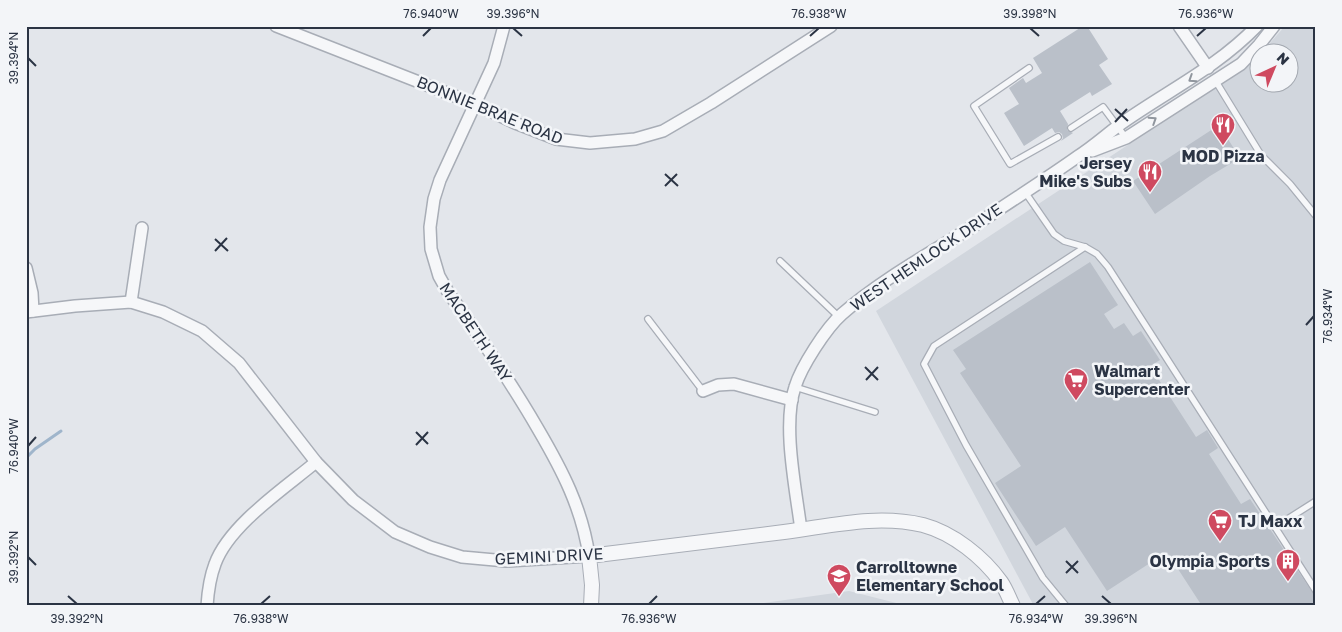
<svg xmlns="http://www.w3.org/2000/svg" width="1342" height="632" viewBox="0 0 1342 632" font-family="'Golos Text',sans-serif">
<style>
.built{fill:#d1d6dd}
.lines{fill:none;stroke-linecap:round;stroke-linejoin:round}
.stream{stroke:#9fb5cb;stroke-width:3}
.building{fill:#bac0c9}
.service-casing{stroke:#a8adb6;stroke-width:8}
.minor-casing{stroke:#a8adb6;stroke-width:14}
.tertiary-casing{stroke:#a8adb6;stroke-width:16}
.service{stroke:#f6f7f9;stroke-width:5.5}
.minor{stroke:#f6f7f9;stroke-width:11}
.tertiary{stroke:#f6f7f9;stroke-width:14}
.oneway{stroke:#90969e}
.ticks{fill:none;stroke:#2b3444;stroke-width:2}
.labels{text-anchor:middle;stroke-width:5;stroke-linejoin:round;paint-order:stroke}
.street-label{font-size:16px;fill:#2b3444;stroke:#f3f5f8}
.poi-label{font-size:16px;font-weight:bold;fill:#2b3444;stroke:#f3f5f8;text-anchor:start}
.neatline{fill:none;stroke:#2b3444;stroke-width:2}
.ticks-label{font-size:12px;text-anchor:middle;fill:#2b3444}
</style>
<rect width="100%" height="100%" fill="#e3e6eb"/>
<!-- built -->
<g class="built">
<path d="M1285,26h31v580h-282l-158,-295 379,-250 4,-6 1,27h30v-30h-28z"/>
<path d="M849,591l59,15h-157l5,-2z"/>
</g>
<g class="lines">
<!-- stream -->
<path class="stream" d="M26,458l9,-9 26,-18"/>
</g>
<!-- building -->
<g class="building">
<path d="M1083,26h4l21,33 -9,6 13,19 -20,12 -2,-4 -30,19 8,13 -1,6 6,3 -12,8 2,-3 -1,-4 -3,-2 -4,1 -3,-5 -28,18 -20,-33 15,-9 -10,-16 14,-10 3,5 16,-10 -9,-15z"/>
<path d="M1219,125l21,33 -30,18 -55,38 -22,-33z"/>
<path d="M1090,262l28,43 -14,9 10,15 10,-6 9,13 8,-5 19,29 -10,6 46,71 11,-7 11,18 -9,6 32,50 9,-5 66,99v8h-114l-35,-54 -60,39 -42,-64 -29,19 -41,-63 26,-17 -61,-93 6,-4 -13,-19z"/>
</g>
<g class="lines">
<defs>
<g id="service">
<path d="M1029,68l-55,38 36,58 48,-27"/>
<path d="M1215,80l46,75 29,29 26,32"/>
<path d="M1071,128l32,-21 23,31"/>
<path d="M1025,192l29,42 10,7 21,6 12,7 11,13 208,324"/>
<path d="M780,261l59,56"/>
<path d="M648,319l55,72"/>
<path d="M795,387l80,25"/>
<path d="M1275,527l41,-26"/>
<path d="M1066,606l-23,-28 -77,-133 -42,-81 10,-18 151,-99"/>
</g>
<g id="minor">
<path d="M276,26l199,78 40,19 41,16 34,4 45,-4 28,-8 48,-28 120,-77"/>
<path d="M1179,26l29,42"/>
<path d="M1092,151l34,-13 115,-74 18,-19 15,-19"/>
<path d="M26,268l6,25 1,18"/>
<path d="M131,302l11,-74"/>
<path d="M26,312l49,-6 56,-4 32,10 39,19 37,32 77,99 37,38 42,32 35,15 32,10 44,4 83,-5c-7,-48 -27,-86 -51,-127 -27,-47 -58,-92 -90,-137l-9,-16 -8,-27 -1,-22 4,-28 6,-19 54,-117 10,-37"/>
<path d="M703,391l15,-6 16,-1 58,16"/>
<path d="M801,530c-5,-40 -19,-105 -6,-143 6,-20 31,-59 47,-73 41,-36 94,-64 141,-94 31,-21 63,-41 94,-63 16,-10 30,-23 45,-34 47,-33 94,-55 135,-97"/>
<path d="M207,606c1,-15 3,-29 8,-42 14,-39 70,-76 101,-102"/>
</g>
<path id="tertiary" d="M591,606l1,-21 -3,-29c65,-8 130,-16 195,-24 47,-6 92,-18 139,-7 30,8 60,32 78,57 5,7 8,16 12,24"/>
</defs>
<!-- service casing -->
<use href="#service" class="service-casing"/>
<!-- minor casing -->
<use href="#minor" class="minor-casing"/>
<!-- tertiary casing -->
<use href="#tertiary" class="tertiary-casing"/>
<!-- service -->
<use href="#service" class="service"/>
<!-- minor -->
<use href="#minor" class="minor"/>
<!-- tertiary -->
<use href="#tertiary" class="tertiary"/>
</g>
<!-- one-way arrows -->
<defs><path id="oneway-chevron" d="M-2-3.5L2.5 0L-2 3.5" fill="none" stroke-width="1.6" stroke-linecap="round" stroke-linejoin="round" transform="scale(1.25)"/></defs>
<g class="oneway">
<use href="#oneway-chevron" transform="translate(1192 79) rotate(147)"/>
<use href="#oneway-chevron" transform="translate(1153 120) rotate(-33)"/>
</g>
<!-- ticks -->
<path class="ticks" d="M513,28l9,8M1030,28l9,8M423,36l8,-8M810,36l9,-8M1197,36l9,-8M28,58l8,8M1115,109l13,12M1115,122l12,-13M665,174l13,12M665,186l12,-12M215,239l13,12M215,251l12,-13M1306,325l8,-9M865,367l13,13M866,380l12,-13M416,432l12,12M416,445l12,-13M28,446l8,-9M28,557l8,8M1066,561l12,12M1066,573l12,-12M68,596l9,8M1102,596l9,8M261,604l9,-8M649,604l8,-8M1036,604l9,-8"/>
<!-- icons -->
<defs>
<symbol id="restaurant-pin" viewBox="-11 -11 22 30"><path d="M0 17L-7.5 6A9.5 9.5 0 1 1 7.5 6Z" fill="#cf4a60" stroke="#f3f5f8"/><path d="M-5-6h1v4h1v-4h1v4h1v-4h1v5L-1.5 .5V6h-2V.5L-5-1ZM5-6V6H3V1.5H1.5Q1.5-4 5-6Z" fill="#fff"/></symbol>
<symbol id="supermarket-pin" viewBox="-11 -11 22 30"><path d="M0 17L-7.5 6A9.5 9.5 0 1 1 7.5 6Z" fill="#cf4a60" stroke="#f3f5f8"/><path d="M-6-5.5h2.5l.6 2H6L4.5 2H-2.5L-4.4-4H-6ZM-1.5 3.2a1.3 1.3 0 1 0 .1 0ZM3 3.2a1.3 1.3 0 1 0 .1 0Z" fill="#fff"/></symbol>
<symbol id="building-pin" viewBox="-11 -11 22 30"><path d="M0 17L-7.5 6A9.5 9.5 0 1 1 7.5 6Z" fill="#cf4a60" stroke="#f3f5f8"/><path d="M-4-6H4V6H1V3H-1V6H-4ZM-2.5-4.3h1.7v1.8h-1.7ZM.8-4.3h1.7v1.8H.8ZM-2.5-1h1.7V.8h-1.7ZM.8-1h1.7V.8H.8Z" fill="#fff"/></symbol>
<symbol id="school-pin" viewBox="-11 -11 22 30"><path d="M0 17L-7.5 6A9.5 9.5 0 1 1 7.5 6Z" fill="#cf4a60" stroke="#f3f5f8"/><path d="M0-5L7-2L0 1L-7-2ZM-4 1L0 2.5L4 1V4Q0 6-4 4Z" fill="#fff"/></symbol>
</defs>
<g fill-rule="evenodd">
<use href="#restaurant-pin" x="1209" y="111" width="28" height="38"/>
<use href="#restaurant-pin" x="1136" y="158" width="28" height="38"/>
<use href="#supermarket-pin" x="1062" y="366" width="28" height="38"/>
<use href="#supermarket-pin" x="1206" y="507" width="28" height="38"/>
<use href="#building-pin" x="1274" y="547" width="28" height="38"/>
<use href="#school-pin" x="825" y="562" width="28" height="38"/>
</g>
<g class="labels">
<!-- street labels -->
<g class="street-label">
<text transform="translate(490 110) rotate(22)" y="6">BONNIE BRAE ROAD</text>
<text transform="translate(926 257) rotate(-34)" y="6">WEST HEMLOCK DRIVE</text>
<text transform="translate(476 332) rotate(56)" y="6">MACBETH WAY</text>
<text transform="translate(549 556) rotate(-3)" y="6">GEMINI DRIVE</text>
</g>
<!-- poi labels -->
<g class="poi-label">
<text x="1223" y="162" text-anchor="middle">MOD Pizza</text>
<text x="1132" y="169" text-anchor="end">Jersey<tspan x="1132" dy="18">Mike's Subs</tspan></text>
<text x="1094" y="377">Walmart<tspan x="1094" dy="18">Supercenter</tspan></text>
<text x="1238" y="527">TJ Maxx</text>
<text x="1270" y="567" text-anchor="end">Olympia Sports</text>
<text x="856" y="573">Carrolltowne<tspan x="856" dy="18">Elementary School</tspan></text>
</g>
</g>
<!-- border -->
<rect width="1342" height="632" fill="none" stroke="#f3f5f8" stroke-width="55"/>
<!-- north arrow -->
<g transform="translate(1274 68) rotate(44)"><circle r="24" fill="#f3f5f8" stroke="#a3a8b0"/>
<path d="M0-4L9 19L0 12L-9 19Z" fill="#cf4a60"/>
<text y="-8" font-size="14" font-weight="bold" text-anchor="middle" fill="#2b3444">N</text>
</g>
<rect x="28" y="28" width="1286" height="576" class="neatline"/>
<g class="ticks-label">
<text x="431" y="18">76.940°W</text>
<text x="513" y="18">39.396°N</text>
<text x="819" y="18">76.938°W</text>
<text x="1030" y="18">39.398°N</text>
<text x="1206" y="18">76.936°W</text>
<text transform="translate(14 58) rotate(-90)" y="4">39.394°N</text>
<text transform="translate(1328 316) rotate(-90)" y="4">76.934°W</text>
<text transform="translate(14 446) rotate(-90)" y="4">76.940°W</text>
<text transform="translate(14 557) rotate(-90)" y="4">39.392°N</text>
<text x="77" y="623">39.392°N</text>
<text x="261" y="623">76.938°W</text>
<text x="649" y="623">76.936°W</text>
<text x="1036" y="623">76.934°W</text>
<text x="1111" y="623">39.396°N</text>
</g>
</svg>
